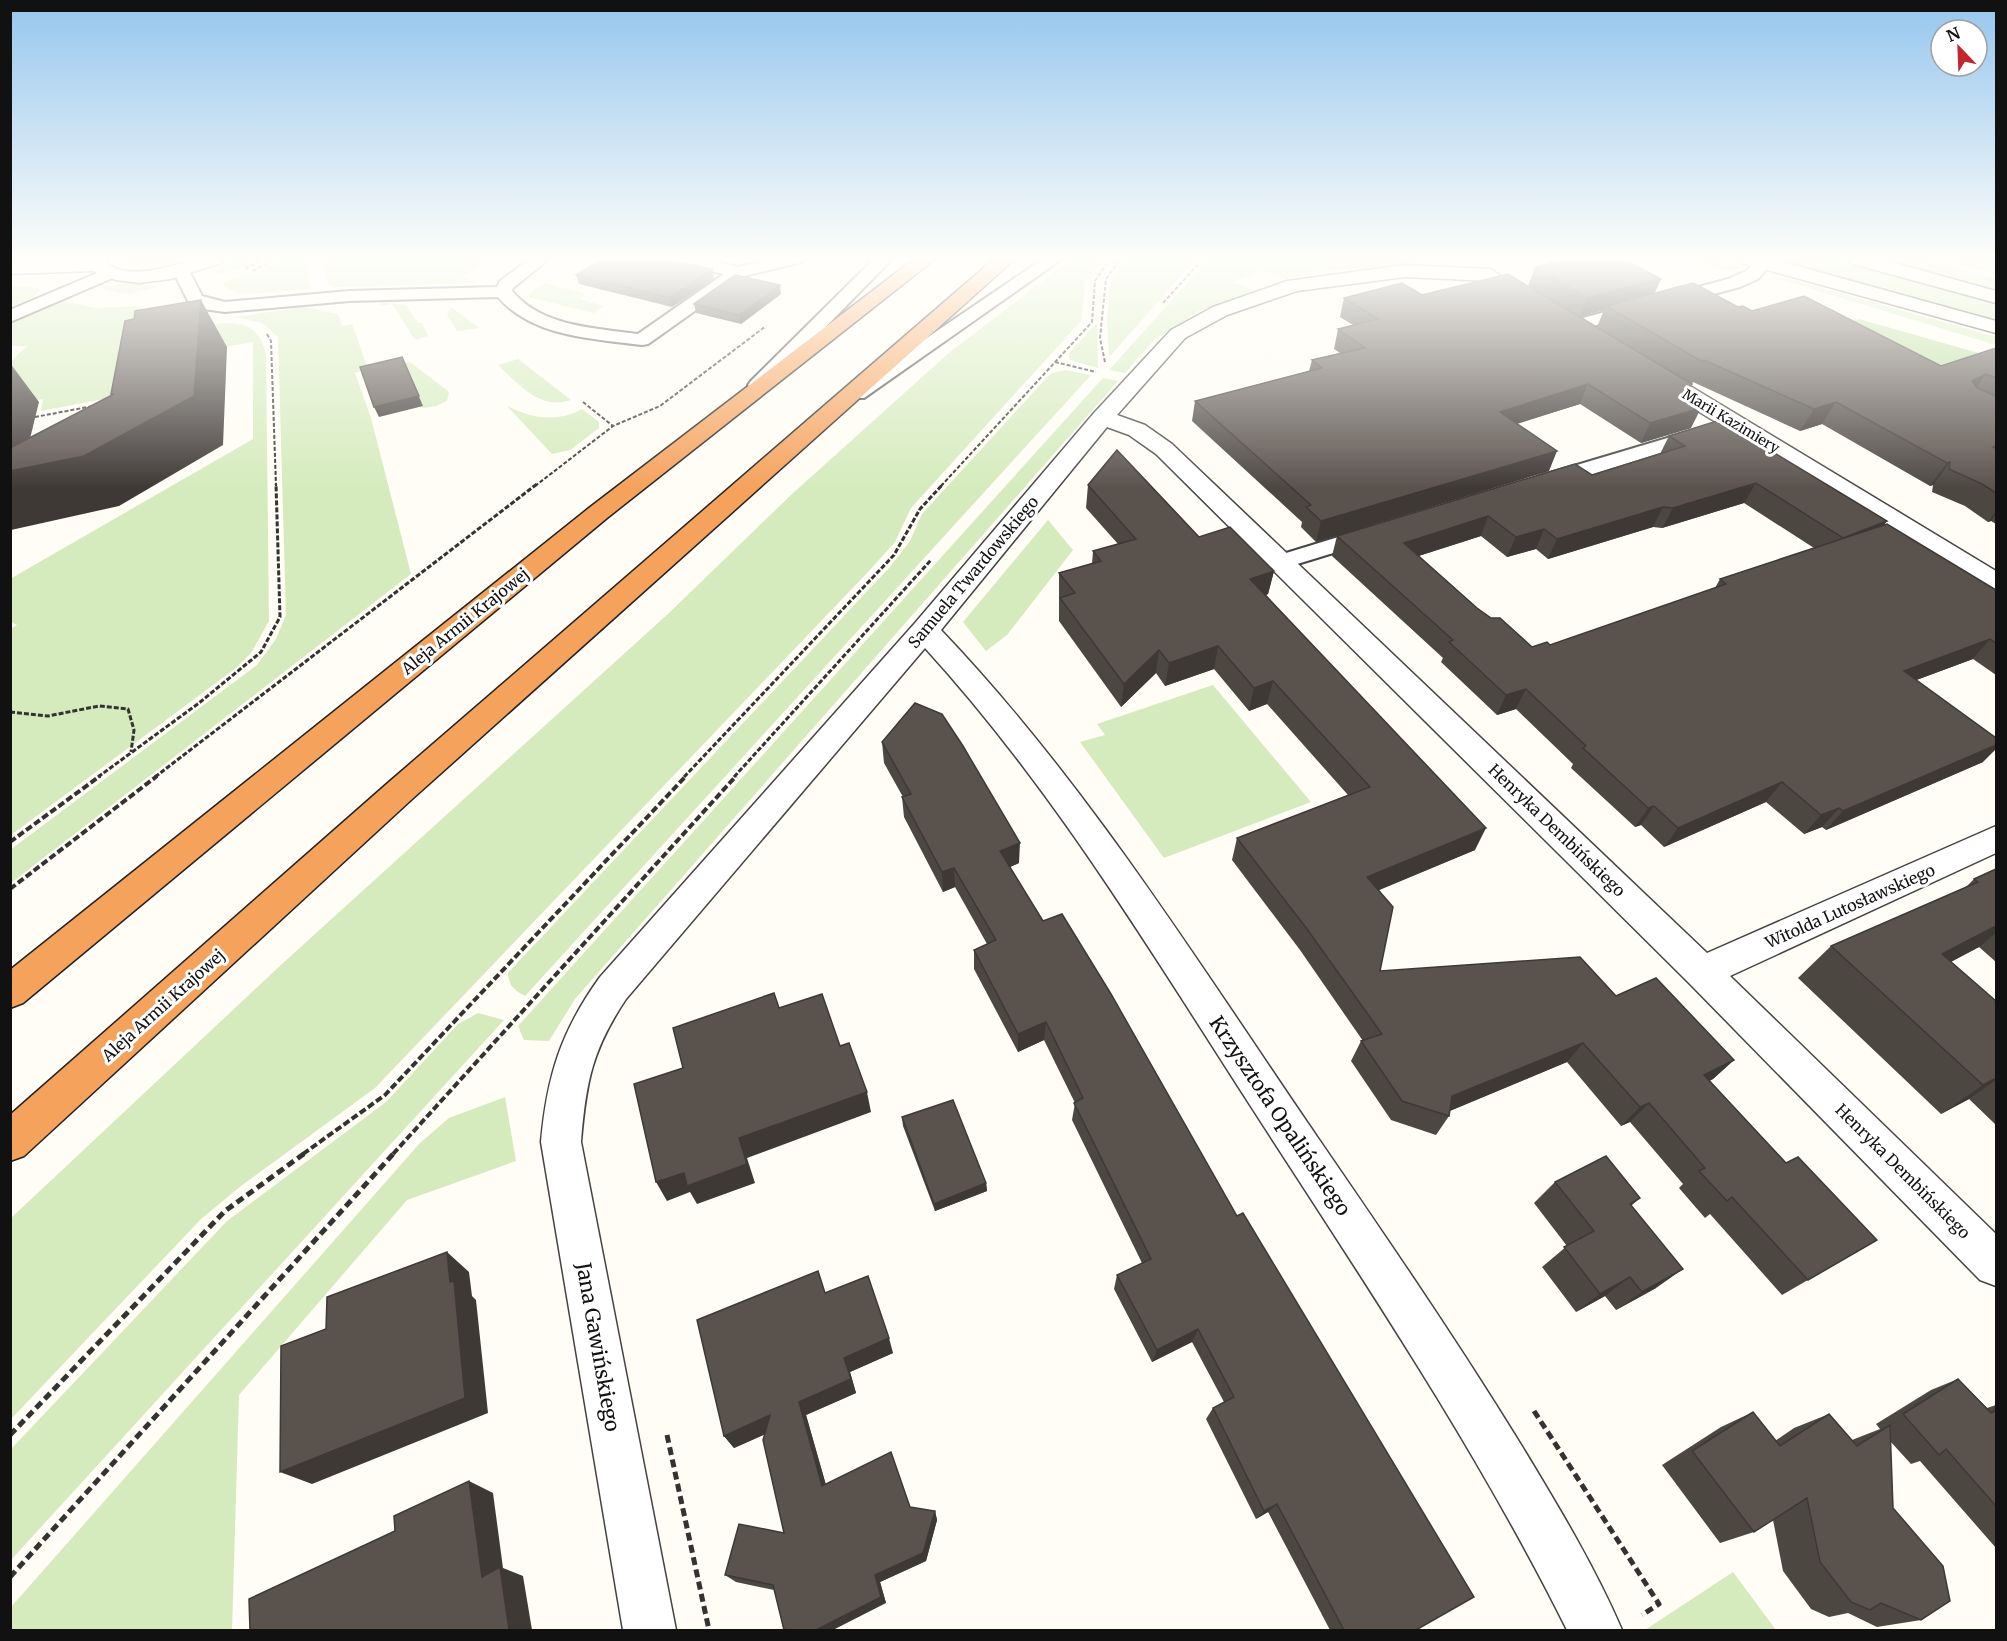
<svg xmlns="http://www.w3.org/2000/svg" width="2007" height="1641" viewBox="0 0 2007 1641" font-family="Merriweather,serif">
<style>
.green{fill:#d5ebbd}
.forest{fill:#b9dc9c}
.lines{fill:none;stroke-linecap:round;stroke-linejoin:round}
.service-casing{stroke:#444;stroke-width:4}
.minor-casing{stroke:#444;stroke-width:3}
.tertiary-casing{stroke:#444;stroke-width:3}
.motorway-casing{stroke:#222;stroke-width:3}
.path-far3{stroke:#333;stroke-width:2;stroke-dasharray:4 2;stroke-linecap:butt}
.path-far2{stroke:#333;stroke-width:3;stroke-dasharray:5 2;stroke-linecap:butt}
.path-far1{stroke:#333;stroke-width:4;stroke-dasharray:7 3;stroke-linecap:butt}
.path{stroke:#333;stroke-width:5;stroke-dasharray:8 4.5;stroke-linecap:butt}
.service{fill:#fff;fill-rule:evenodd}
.minor{fill:#fff;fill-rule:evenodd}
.tertiary{fill:#fff;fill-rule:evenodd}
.motorway{fill:#f5a25d;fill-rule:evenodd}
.wall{fill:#4d4742;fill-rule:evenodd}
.shaded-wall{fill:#3f3936}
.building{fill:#5a524d;stroke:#3f3936;stroke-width:1.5}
.labels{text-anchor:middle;stroke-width:6;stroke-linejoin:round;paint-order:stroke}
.far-street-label{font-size:14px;fill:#111;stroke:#fff}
.street-label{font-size:16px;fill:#111;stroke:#fff}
.near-street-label{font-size:20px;fill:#111;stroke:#fff}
</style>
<rect width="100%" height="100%" fill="#fffdf5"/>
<!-- green -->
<g class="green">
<path d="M121,259h70c-19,7 -54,15 -70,0z"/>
<path d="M233,259h26l-10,7 -36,9 6,-10z"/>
<path d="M281,259h25l4,30 -67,5 -20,-7 1,-5 39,-12z"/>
<path d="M320,259h172l-31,18 13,4 -1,2 -139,4 -5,-2z"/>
<path d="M1072,259h32l-18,21 -5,41 -170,187 -16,34 -27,30 -493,516 -134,98 -40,33 -190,200v-201l272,-255 386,-350 123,-119 158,-142z"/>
<path d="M1125,259h71l-87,98 -2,-36 3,-38z"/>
<path d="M1209,259h221l-11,5 -106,8 -25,7 -28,-8 -29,11 26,8 -60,22 -44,29 -28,32 -16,-3z"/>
<path d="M1680,259h33l27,7 -3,4 -9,1z"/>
<path d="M1770,259h65l161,44v18z"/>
<path d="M1884,259h38l74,20v10z"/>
<path d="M1939,259h57v15z"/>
<path d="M1772,277l22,3 202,57v8z"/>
<path d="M131,282l28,5 -33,7 -27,-6z"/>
<path d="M545,283l41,11 -7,5 25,7 -10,7 -65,-16v-3z"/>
<path d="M11,286h20l9,4 -7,7 -22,10z"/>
<path d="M62,301l34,7 44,-2 4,7c13,3 27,10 41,11 33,5 71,-17 81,31l3,266 -18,32 -15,15 -225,167 -1,-206 7,-4 -6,-3 -1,-43 243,-140v-97l-102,18 -5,31 -105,20 2,-12 -32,6v-44l16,-15h-16v-23z"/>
<path d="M380,302l26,3 12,18h4l6,13 -13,4 -23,-36 -11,2z"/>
<path d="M304,307l34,7 4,12 10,-2 16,45 -13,4 16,45 40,156 -400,309 -1,-33 247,-185 19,-26 10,-24 -8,-278 -16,-14 -27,-6z"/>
<path d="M451,307l28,21 -22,3 -10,-16z"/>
<path d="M1097,323l1,45 -28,-8 -1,-7z"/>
<path d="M518,359l53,41c-32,10 -51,-15 -73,-35z"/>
<path d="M410,362l39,30 -2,9 -11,5 -13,2 -18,-45z"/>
<path d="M1065,370l26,5 -566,621c-11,-6 -16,-10 -17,-23l11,-12 371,-394 20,-26 12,-27 128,-140z"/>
<path d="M1103,378l15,3 -543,618 -26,42 -25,-1 -6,-14z"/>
<path d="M507,406c22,12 51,17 75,3l17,13v6l-29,22 -18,4z"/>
<path d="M1048,520l25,30 -66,85 -21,16 -23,-29z"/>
<path d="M1213,685l98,117 -147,56 -84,-116 25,-7 -8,-11z"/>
<path d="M478,1013l26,7 -493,540v-111l216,-228 159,-119 72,-78z"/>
<path d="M505,1097l11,64 -109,39 -168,195 -7,235h-221v-23l409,-464 29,-25z"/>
<path d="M1733,1572l43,58h-131z"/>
</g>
<!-- forest -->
<path class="forest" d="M1859,319l137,39v54l-222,-69z"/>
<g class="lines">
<defs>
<g id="service">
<path d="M530,259h19l-36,29 -1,3c30,36 83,37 126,43l86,-60 -48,-12 -2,-3h31l33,8 35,-8h31l-2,3 -58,14 -96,68 -6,1c-48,-6 -110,-8 -144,-48l-149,4 -124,11 -22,-3 -14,-6 -16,-32 8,-5 6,1 15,29 23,6 124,-11 148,-4 3,-6z"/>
<path d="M874,259h18l-127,130h-14l-3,-4 3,-4z"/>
<path d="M1043,259h19l-198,139h-14l-3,-4 3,-4z"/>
<path d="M1758,259h12l2,4 -14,16 -18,8 -166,44 -9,-5 3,-4 160,-43 18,-8z"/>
<path d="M109,268l6,1 2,4 -2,4 -105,45v-12z"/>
<path d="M1701,428l7,2 3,4 -3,4 -152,48h-16l-3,-5 3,-5z"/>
<path d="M1371,527l8,2 3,5 -3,5 -98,30 -8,-2 -3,-5 3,-5z"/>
</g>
<g id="minor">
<path d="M1405,265l85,4 10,6 -10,6 -85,-4 -108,14 -70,24 -42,23 -68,77 28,10 27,19 535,509 289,-127v27l-266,123 266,258v52l-16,-6 -291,-297 -533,-529 -27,-19 -22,-8 -166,203c146,153 257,333 377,508 70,102 140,204 205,310 35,58 72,119 99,182h-55c-91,-183 -206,-353 -317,-525 -102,-158 -198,-318 -325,-457l-299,351c-34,51 -40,83 -45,143l95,488h-53l-82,-488c6,-66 20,-111 59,-165l315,-354 179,-210 77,-83 42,-23 74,-26z"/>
<path d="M1649,364l8,2 339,205v19l-10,-2 -345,-212 -3,-5 3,-5z"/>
</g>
<g id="tertiary">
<path d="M105,259c14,25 69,6 90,1 9,-2 19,-1 28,-1l-2,4 -50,16 -32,4 -23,-3 -23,-9 -83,3v-12z"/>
<path d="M1740,259h32l224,62v12l-254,-70z"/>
<path d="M1848,259h32l116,32v12l-146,-40z"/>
</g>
<g id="motorway">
<path d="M914,259h21l-328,259 -584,485 -13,5v-38l579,-462z"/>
<path d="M994,259h21l-604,541 -387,356 -14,5v-46l379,-333z"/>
</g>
</defs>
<!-- service casing -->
<use href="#service" class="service-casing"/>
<!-- minor casing -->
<use href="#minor" class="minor-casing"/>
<!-- tertiary casing -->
<use href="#tertiary" class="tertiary-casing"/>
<!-- motorway casing -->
<use href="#motorway" class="motorway-casing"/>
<!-- path-far3 -->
<g class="path-far3">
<path d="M245,269l19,-10"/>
<path d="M253,271l22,-12"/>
<path d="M1163,303l40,-44"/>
<path d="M267,334l4,7 5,145"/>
<path d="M1055,362l41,10"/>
<path d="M1105,362l-5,-24 6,-59 14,-20"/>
<path d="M583,402l30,24"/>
<path d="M35,417l58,-11"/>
<path d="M535,486l78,-60 47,-20 106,-80"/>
<path d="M941,486l151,-164 3,-41 15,-22"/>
</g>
<!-- path-far2 -->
<g class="path-far2">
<path d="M10,712l38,4 51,-10 29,3 6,21 -3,22"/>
<path d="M98,777l101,-74 62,-51 19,-35 -4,-133"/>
<path d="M155,777l382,-293"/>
<path d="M684,777l210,-222 26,-46 23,-25"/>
<path d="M734,777l197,-217"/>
</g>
<!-- path-far1 -->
<g class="path-far1">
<path d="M10,842l90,-66"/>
<path d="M10,889l147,-113"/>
<path d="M303,1154l82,-59 301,-319"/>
<path d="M393,1154l343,-378"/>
</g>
<!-- path -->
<g class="path">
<path d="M1534,1411l125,193 -17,11"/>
<path d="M10,1435l215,-224 80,-58"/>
<path d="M667,1435l42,195"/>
<path d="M10,1577l384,-424"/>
</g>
<!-- service -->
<use href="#service" class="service"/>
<!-- minor -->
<use href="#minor" class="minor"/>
<!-- tertiary -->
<use href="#tertiary" class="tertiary"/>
<!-- motorway -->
<use href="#motorway" class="motorway"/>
</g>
<!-- wall -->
<g class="wall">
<path d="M1535,267l120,26 83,14 203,59 55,-18v176l-5,-3 -3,1 -23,-16 -33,-14 1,-7 -3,1 -108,-62 -22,7 -107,-49 -9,16 7,30 -50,15 -61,-39 -63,20 32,47 -233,71 -15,-15 1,-5 -110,-101 3,-20 114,-30 3,-11 28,-7 -6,-4 4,-20 15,-4 -13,-8 4,-19 78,-3 106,-9zM1604,310l-7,17 -17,-11z"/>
<path d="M712,269l2,10 -42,28 -93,-23 -3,-9z"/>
<path d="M781,294l-40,30 -45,-11 -2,-9z"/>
<path d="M1669,436l216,88 111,66v85l-23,-16 -57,21 67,82 -157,68 -4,-3 -18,7 -38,-32 -102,45 -23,-22 -6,2 -64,-59 2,-4 -57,-55 -19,6 -56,-53 2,-4 -111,-102 5,-20 255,-61 68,-21zM1744,503l70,45 -94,31 -5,9 -165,57 -18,2 -55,-39 -59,-52 63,-20 26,21 29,-8 12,10 105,-32 9,1z"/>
<path d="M1088,485l186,86 -6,23 -2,1 209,255 -97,40 2,81 236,25 118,64 -21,19 -4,2 77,82 91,77 -95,55 -72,-81 -5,4 -26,-30 4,-4 -53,-62 -9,4 -54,-64 -117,49 -1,5 -13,19 -45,-15 -40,-59 10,-20h2l-63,-91 -68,-90 5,-22 111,-43 -81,-91 -18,7 -35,-42 -49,17 -9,-13 -35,34 -62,-86v-48l33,-9 1,-13 25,-7 -32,-36z"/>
<path d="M882,742l137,121 -9,4 406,763h-86l-62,-118 -12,7 -50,-100 7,-11 11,-6 -32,-60 -40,20 -38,-73 3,-14 25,-12 -70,-143 3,-17 -31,-63 -26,12 -44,-83v-19l13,-6 -32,-57 -12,5 -39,-75 -2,-20h1l-19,-34z"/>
<path d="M1996,869v93l-17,-15 -28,15 45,39v124l-27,-26 -28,15 -143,-136 33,-32 134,-58 9,-9z"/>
<path d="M902,1117l84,66 1,8 -52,20 -32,-85z"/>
<path d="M1555,1182l85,16 -9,8 25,82 -40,22 -11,-14 -29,16 -34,-45 25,-21 -33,-43z"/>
<path d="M826,1293l67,60 -43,19 6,21 -50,22 20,70 84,22 25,4 2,9 -11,41 -46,21 6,21 -112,-13 -38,-8 -11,-7 59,-42 -19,-99 -31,14 -10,-12z"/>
<path d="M1958,1379l29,29 9,-3v143l-76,-87 -9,3 -21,-23 3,67 28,112 -44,7 -29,-14 -19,4 -18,-8 -28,-38 -10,-51 -19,12 -34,11 -58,-78 59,-38 32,-15 22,29 19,-13 35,-14 23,26 28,-11 -4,-5 55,-34z"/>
</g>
<!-- shaded-wall -->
<g class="shaded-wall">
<path d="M712,269l2,10 -42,28 -2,-9z"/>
<path d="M1661,279l-8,18 -47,9 -2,4 -24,7 7,-19z"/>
<path d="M780,285l1,9 -40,30 -2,-9z"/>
<path d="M201,300l26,47 -4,98 -104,61 -108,24 -1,-2v-57l124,-43 -23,-34z"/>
<path d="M402,357l21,49 -44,11 -5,-10z"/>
<path d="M10,363l29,39 -16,65 -13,2z"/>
<path d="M1986,374l-16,22 2,-15z"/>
<path d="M1588,384l-8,20 -88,27 8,-19z"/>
<path d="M1836,402l-14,22 -22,7 14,-22z"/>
<path d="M1701,408l-10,20 -50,15 9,-20z"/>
<path d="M1557,451l-8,20 -233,71 5,-21z"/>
<path d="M1950,462l-17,23 -3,1 17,-23z"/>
<path d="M1756,483l-12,20 -82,25 11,-20z"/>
<path d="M1663,507l-10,20 -105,32 9,-20z"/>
<path d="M1996,511v3l-5,7 -3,1z"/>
<path d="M1488,516l-7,20 -84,27 7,-20z"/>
<path d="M1887,521l-15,20 -29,-3z"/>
<path d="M1544,529l-8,20 -29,8 9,-20z"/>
<path d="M1274,571l-6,23 -23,8 5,-23z"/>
<path d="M1990,639l-17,20 -86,32 17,-20z"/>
<path d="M1218,646l-4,23 -49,17 4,-23z"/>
<path d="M1159,650l-3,23 -35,34 3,-23z"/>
<path d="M1273,681l-6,23 -18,7 5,-23z"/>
<path d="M1526,689l-10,20 -19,6 9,-20z"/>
<path d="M1996,745v4l-13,13 -157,68 17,-19z"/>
<path d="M1782,782l-16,20 -102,45 14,-19z"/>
<path d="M1654,806l-13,19 -6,2 13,-19z"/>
<path d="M1839,808l-17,19 -18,7 17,-19z"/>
<path d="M1486,828l-11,22 -117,49 9,-22z"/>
<path d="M1020,843l-1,20 -19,8v-20z"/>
<path d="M954,868l1,19 -12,5 -1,-20z"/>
<path d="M1996,926v7l-17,14 -75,39 38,-32z"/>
<path d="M1046,1022l-2,18 -26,12v-18z"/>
<path d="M1583,1043l-16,19 -125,52 10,-18z"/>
<path d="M1734,1060l-21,19 -29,15 20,-19z"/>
<path d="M1996,1078v2l-27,19 -28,15 42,-29z"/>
<path d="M867,1092l4,20 -124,46 8,25 -58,21 -7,-12 -23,9 -11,-19 83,-44z"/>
<path d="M1649,1103l-19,19 -9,4 19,-19z"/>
<path d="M986,1183l1,8 -52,20 -1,-7z"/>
<path d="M447,1252l22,20 3,24 4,4 12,113 -176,71 -32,-12 170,-190z"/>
<path d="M1683,1269l-27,19 -40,22 26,-18z"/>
<path d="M1630,1277l-25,19 -29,16 24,-18z"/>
<path d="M1198,1329l-6,13 -40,20 5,-12z"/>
<path d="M889,1338l4,15 -43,19 6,21 -50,22 23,81 -7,-10 -23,-84 45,-44z"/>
<path d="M770,1415l9,13 -45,20 -10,-12z"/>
<path d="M469,1481l24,12 10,75 20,8 9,54h-23l-27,-53z"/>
<path d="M1277,1504l-9,8 -12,7 8,-8z"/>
<path d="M935,1511l2,9 -11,41 -46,21 6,21 -53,27h-17l59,-55z"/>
</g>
<!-- building -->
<g class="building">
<path d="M602,259h65l45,10 -42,29 -94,-23z"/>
<path d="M1568,259h56l37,20 -74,19 -52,-31z"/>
<path d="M1508,274l184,110 -8,14 17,10 -51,15 -62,-39 -88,28 57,39 -236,70 -15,-14 5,-2 -116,-104 127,-33 -10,-8 53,-12 -27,-19 40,-10 -34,-21 58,-15 20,12z"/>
<path d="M735,275l45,10 -41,30 -45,-11z"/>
<path d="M1693,283l45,24 5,-1 9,5 52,-15 137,70 55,-18v30l-10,-4 -14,7 5,7 19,8v50l-3,1 3,2v44l-14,-9 -33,-15 1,-7 -3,1 -111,-61 -22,7 -110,-49 -1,2 -97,-56z"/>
<path d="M201,300l-7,96 -110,60 -74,15v-23l104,-54h-3l14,-73 9,-2 1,-8z"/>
<path d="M402,357l17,39 -45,11 -14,-40z"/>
<path d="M1720,420l167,101 -44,17 -87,-55 -83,25 -10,-1 -106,32 -13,-10 -28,8 -28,-21 -84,27 73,65 14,10h9l32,29 15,-5 3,3 176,-61 -6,-5 167,-55 109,66v53l-6,-4 -86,32 92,67v7l-153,66 -4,-3 -18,7 -39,-33 -104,46 -24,-22 -6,2 -65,-60 3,-2 -60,-57 -20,6 -57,-53 4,-2 -116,-104 238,-72 17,11 93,-29 -16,-10z"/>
<path d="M1117,450l82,87 31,-10 44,44 -24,8 236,249 -119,49 26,30 -13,64 200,-14 36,39 40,-18 78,82 -30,15 82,88 12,-6 79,83 -69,40 -76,-83 -5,4 -28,-30 6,-3 -56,-65 -9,4 -57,-64 -131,53 -3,20 -47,-15 -41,-60 21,-7 -75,-105 -70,-91 133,-51 -97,-106 -19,7 -36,-42 -49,17 -10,-13 -35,34 -64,-86 15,-5 -16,-20 42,-12 -8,-10 43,-12 -48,-54z"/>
<path d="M915,703l27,11 21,32 57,97 -20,8 43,70 19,-7 49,80 126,222 6,-3 231,384 -58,33h-72l-67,-126 -13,7 -51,-103 21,-11 -36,-68 -41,21 -40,-75 34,-16 -77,-156 9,-5 -37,-76 -28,12 -44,-84 22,-10 -42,-72 -12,4 -40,-75 9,-3 -29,-52z"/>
<path d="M1996,869v57l-54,28 54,47v77l-13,7 -152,-139 147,-64 -4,-3z"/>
<path d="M774,993l5,15 43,-14 18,52 9,-3 18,49 -128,46 8,26 -60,22 -3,-13 -28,9 -22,-98 49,-16 -10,-40z"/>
<path d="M953,1100l33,83 -52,21 -32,-87z"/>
<path d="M1606,1156l34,42 -10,6 53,65 -41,23 -12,-15 -30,17 -36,-47 30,-16 -39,-49z"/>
<path d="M447,1252l3,30 4,-1 11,117 -185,74 1,-126 45,-17 1,-32z"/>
<path d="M818,1271l7,22 43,-17 21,62 -45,20 7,21 -52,23 23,84 69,-34 19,55 25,4 -12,42 -48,22 6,22 -65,33h-32l-11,-45 -48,-10 14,-51 45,9 -21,-93 7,-25 -46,21 -27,-116z"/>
<path d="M1958,1379l33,34 5,-3v96l-50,-57 -7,6 -36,-41z"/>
<path d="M1753,1412l27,34 49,-32 28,32 33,-21 3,83 50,58 7,35 -29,19 -40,-17 -11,7 -19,-8 -31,-40 -13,-64 -53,34 -62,-81z"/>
<path d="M469,1481l13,96 18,-10 9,63h-259l-1,-31 146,-68 -1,-15z"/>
</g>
<!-- sky -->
<linearGradient id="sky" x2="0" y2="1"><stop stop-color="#95c6ee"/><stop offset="0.53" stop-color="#fffefa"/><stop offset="1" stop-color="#fffefa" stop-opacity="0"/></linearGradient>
<rect width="2007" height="489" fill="url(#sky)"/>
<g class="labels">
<!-- far-street labels -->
<g class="far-street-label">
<text transform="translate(1731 421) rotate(31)" y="5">Marii Kazimiery</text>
</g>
<!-- street labels -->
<g class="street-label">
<text transform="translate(973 572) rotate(-50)" y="6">Samuela Twardowskiego</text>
<text transform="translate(465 621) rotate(-39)" y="6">Aleja Armii Krajowej</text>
<text transform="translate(1557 830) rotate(44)" y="6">Henryka Dembińskiego</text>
<text transform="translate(1850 906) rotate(-24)" y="6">Witolda Lutosławskiego</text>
<text transform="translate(163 1005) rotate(-42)" y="6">Aleja Armii Krajowej</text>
<text transform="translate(1903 1171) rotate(45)" y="6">Henryka Dembińskiego</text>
</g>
<!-- near-street labels -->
<g class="near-street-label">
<text transform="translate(1280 1116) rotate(56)" y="7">Krzysztofa Opalińskiego</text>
<text transform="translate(598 1347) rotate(80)" y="7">Jana Gawińskiego</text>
</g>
</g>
<!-- border -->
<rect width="2007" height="1641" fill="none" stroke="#111111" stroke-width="24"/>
<!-- north arrow -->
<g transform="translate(1959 48) rotate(337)"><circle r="28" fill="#ffffff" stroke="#a0a0a0" stroke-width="1.5"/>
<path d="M0-4.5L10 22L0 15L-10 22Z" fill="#c4262e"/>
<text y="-9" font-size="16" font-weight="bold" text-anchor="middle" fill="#111111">N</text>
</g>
</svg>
